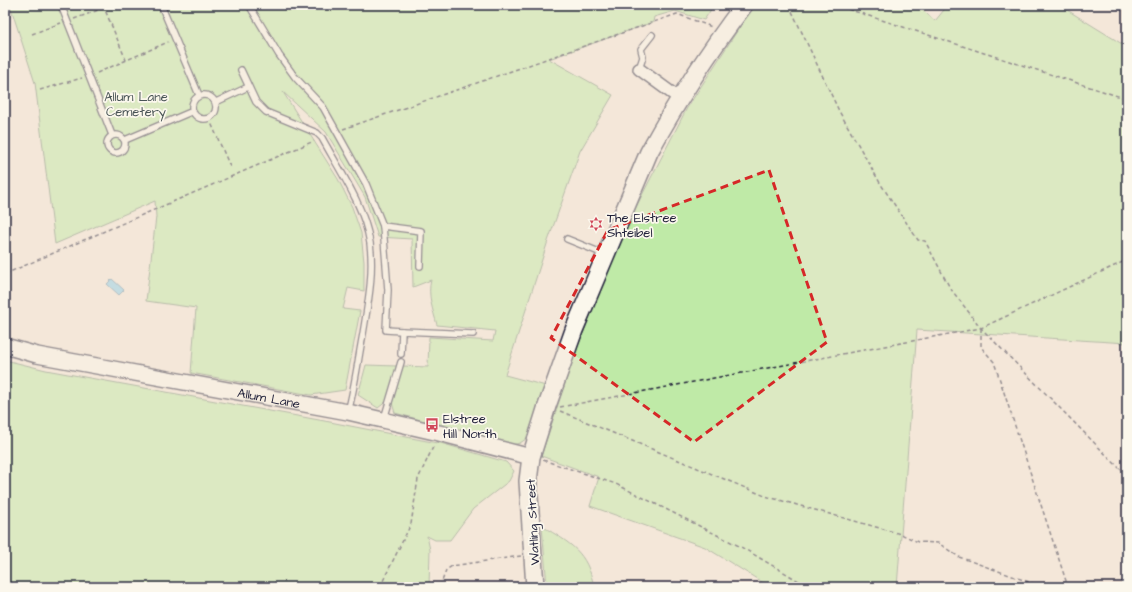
<svg xmlns="http://www.w3.org/2000/svg" width="1132" height="592" viewBox="0 0 1132 592" font-family="'Architects Daughter',sans-serif">
<style>
.green{fill:#bfeaa7;stroke:#708671}
.water{fill:#8acfec;stroke:#608aa5}
.lines{fill:none;stroke-linecap:round;stroke-linejoin:round}
.service-casing{stroke:#22223b;stroke-width:8}
.minor-casing{stroke:#22223b;stroke-width:14}
.secondary-casing{stroke:#22223b;stroke-width:18}
.primary-casing{stroke:#22223b;stroke-width:20}
.path{stroke:#22223b;stroke-width:1.5;stroke-dasharray:4 3;stroke-linecap:butt}
.service{stroke:#fbf7ec;stroke-width:5.5}
.minor{stroke:#fbf7ec;stroke-width:11}
.secondary{stroke:#fbf7ec;stroke-width:15}
.primary{stroke:#fbf7ec;stroke-width:17}
.marked{fill:none;stroke:#d62828;stroke-width:3;stroke-dasharray:8 5;stroke-linejoin:round}
.labels{text-anchor:middle;stroke-width:3.5;stroke-linejoin:round;paint-order:stroke}
.park-label{font-size:13px;fill:#495456;stroke:#fbf7ec}
.poi-label{font-size:13px;fill:#22223b;stroke:#fbf7ec;text-anchor:start}
.street-label{font-size:13px;fill:#22223b;stroke:#fbf7ec}
</style>
<rect width="100%" height="100%" fill="#f4e7d9"/>
<filter id="ink" filterUnits="userSpaceOnUse"><feTurbulence type="fractalNoise" baseFrequency=".025" numOctaves="2"/><feDisplacementMap in="SourceGraphic" scale="8" xChannelSelector="R" yChannelSelector="G"/><feConvolveMatrix kernelMatrix="1 2 1 2 8 2 1 2 1" color-interpolation-filters="sRGB"/></filter>
<g filter="url(#ink)">
<!-- green -->
<g class="green">
<path d="M10,5h704l-10,15 -29,-9 -21,6 -1,5 -104,37 64,36 -33,56 -33,93 -42,131 41,11 -20,53 -6,4 -8,2 -117,-32 -3,-10 11,-37 25,1 1,-30 64,4 2,-10 -58,-6c-4,-15 -10,-30 -6,-45l-18,7 -1,-48 -34,-2 -13,-40 -39,-65 -43,-40 55,87 14,28 9,26 3,29v29l-16,-3 -5,21 17,2 -15,79 -34,5 -120,-22 5,-65 -50,-7 10,-84 -1,-16 -100,43 -20,-161z"/>
<path d="M754,5h85l5,4 4,-4h69l18,16 13,-16h111l68,42v296l-210,-13 -20,257h-127l-65,-40 -115,-41 9,-29 -58,-21 33,-100 49,-124 64,-124z"/>
<path d="M5,360l41,10 284,52 107,21v-1l69,20 8,9 -5,10 -36,28 -23,31h-15l-8,-4 3,14 -1,37h-424z"/>
<path d="M366,365l31,1 -10,35 -9,7 -20,-13z"/>
<path d="M542,526c29,18 45,25 52,61h-47z"/>
</g>
<!-- water -->
<path class="water" d="M112,279l12,11 -5,5 -12,-11z"/>
<g class="lines">
<defs>
<g id="service">
<path d="M61,5l51,130"/>
<path d="M161,5l38,90"/>
<path d="M249,5l30,50 16,22 28,30 43,77 17,42 5,64 -2,40 16,1"/>
<path d="M639,69l4,-12 -2,-8 11,-14"/>
<path d="M241,70l15,32 10,10 51,21 5,5c18,33 42,67 48,105 4,31 -2,60 -7,91 -5,26 -8,52 -15,78"/>
<circle cx="204" cy="107" r="12"/>
<path d="M216,102l32,-15"/>
<circle cx="116" cy="144" r="9"/>
<path d="M125,140l68,-29"/>
<path d="M383,226l38,5 -1,35"/>
<path d="M567,239l37,15"/>
<path d="M401,354l1,-23 71,3"/>
<path d="M384,419l17,-57"/>
</g>
<path id="minor" d="M639,69l41,30"/>
<g id="secondary">
<path id="s1" d="M5,346l32,9 311,57 91,21 92,24"/>
</g>
<path id="primary" d="M535,587l-7,-106 3,-24 16,-51 27,-76 75,-178c28,-51 60,-101 95,-147"/>
</defs>
<!-- service casing -->
<use href="#service" class="service-casing"/>
<!-- minor casing -->
<use href="#minor" class="minor-casing"/>
<!-- secondary casing -->
<use href="#secondary" class="secondary-casing"/>
<!-- primary casing -->
<use href="#primary" class="primary-casing"/>
<!-- path -->
<g class="path">
<path d="M103,5l23,55"/>
<path d="M789,5l50,106 41,72 38,57 7,1 25,47 31,40 146,148"/>
<path d="M835,5l292,94"/>
<path d="M74,19l30,-11"/>
<path d="M32,34l29,-11"/>
<path d="M97,73l71,-31"/>
<path d="M40,90l42,-12"/>
<path d="M209,118l22,51"/>
<path d="M343,129l334,-115 35,13"/>
<path d="M5,221l2,-1"/>
<path d="M5,274l309,-133"/>
<path d="M981,328v19l13,15 74,225"/>
<path d="M560,407l421,-79 146,-68"/>
<path d="M560,411l205,85 136,38 17,8 20,1 21,14 84,30"/>
<path d="M543,460l73,24 125,63 68,40"/>
<path d="M380,587l31,-63 7,-45 16,-34"/>
<path d="M440,587l6,-17 6,-4 69,-10"/>
</g>
<!-- service -->
<use href="#service" class="service"/>
<!-- minor -->
<use href="#minor" class="minor"/>
<!-- secondary -->
<use href="#secondary" class="secondary"/>
<!-- primary -->
<use href="#primary" class="primary"/>
</g>
</g>
<!-- marked area -->
<path d="M0 0H1132V592H0ZM769,170l58,172 -133,100 -143,-104 57,-108z" fill="#f4e7d9" fill-opacity=".55" fill-rule="evenodd"/>
<path class="marked" d="M769,170l58,172 -133,100 -143,-104 57,-108z"/>
<!-- icons -->
<defs>
<symbol id="synagogue-bare" viewBox="-9 -9 18 18"><path d="M0-6.5L5.6 3.2H-5.6ZM0 6.5L5.6-3.2H-5.6Z" fill="#d1495b" stroke="#fbf7ec" stroke-width="2.5" paint-order="stroke"/></symbol>
<symbol id="bus-bare" viewBox="-9 -9 18 18"><path d="M-5-6H5V4H4V6H2V4H-2V6H-4V4H-5ZM-3.5-4V0h7V-4ZM-3.5 1.2v1.5H-2V1.2ZM2 1.2v1.5H3.5V1.2Z" fill="#d1495b" stroke="#fbf7ec" stroke-width="2.5" paint-order="stroke"/></symbol>
</defs>
<g fill-rule="evenodd">
<use href="#synagogue-bare" x="586" y="214" width="20" height="20"/>
<use href="#bus-bare" x="422" y="415" width="20" height="20"/>
</g>
<g class="labels">
<!-- park labels -->
<g class="park-label">
<text x="136" y="101">Allum Lane<tspan x="136" dy="15">Cemetery</tspan></text>
</g>
<!-- poi labels -->
<g class="poi-label">
<text x="607" y="222">The Elstree<tspan x="607" dy="15">Shteibel</tspan></text>
<text x="443" y="423">Elstree<tspan x="443" dy="15">Hill North</tspan></text>
</g>
<!-- street labels -->
<g class="street-label">
<text dy="5" stroke="none"><textPath href="#s1" startOffset="269">Allum Lane</textPath></text>
<text transform="translate(532 522) rotate(-93)" y="5">Watling Street</text>
</g>
</g>
<!-- margin -->
<rect width="1132" height="592" fill="none" stroke="#fbf7ec" stroke-width="20"/>
<rect x="10" y="10" width="1112" height="572" fill="none" stroke="#22223b" stroke-width="1.5" filter="url(#ink)"/>
</svg>
